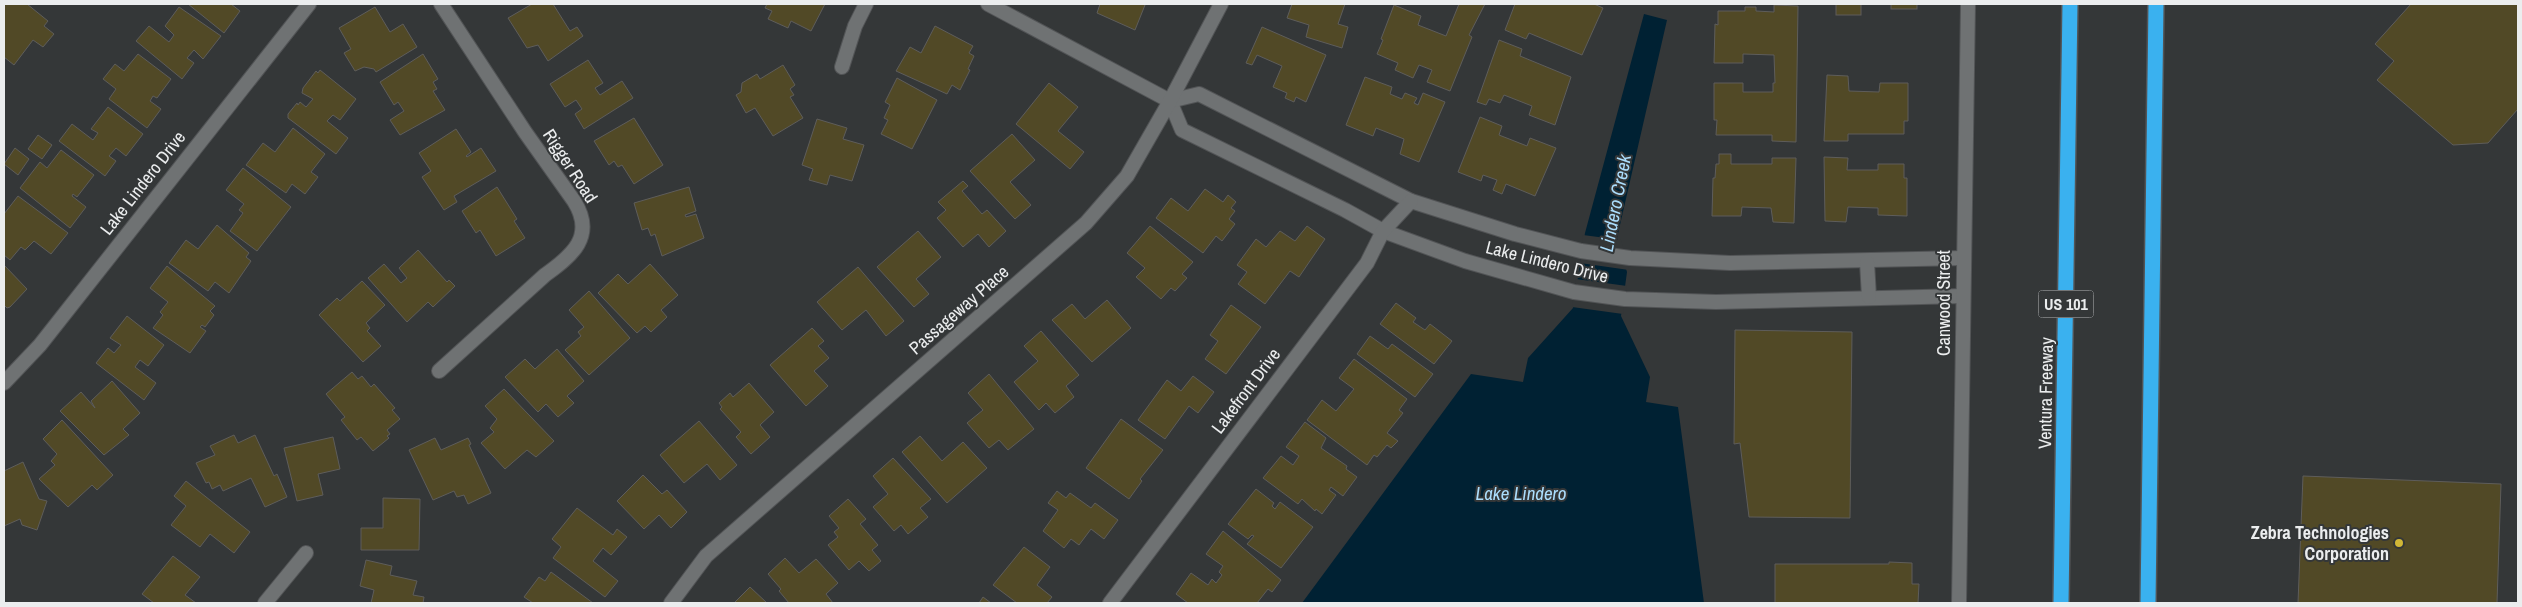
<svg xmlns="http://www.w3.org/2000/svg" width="2522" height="607" viewBox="0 0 2522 607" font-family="'Archivo Narrow',sans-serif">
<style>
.water{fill:#002133}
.pier{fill:#343738}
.building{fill:#514926;stroke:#5e5d5b}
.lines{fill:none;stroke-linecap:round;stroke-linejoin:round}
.minor-casing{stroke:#525456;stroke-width:16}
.tertiary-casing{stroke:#525456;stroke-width:16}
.motorway-casing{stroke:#525456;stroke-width:18}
.minor{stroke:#6f7273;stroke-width:14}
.tertiary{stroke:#6f7273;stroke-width:14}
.motorway{stroke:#3ab1ef;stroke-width:15}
.poi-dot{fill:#d1b736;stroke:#343738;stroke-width:2}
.labels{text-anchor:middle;stroke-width:4;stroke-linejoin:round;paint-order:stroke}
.shield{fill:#343738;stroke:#b4b6b7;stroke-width:1}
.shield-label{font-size:16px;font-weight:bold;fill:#ebedee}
.street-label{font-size:18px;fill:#ebedee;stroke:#343738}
.poi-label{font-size:18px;font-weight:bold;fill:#ebedee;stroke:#343738;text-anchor:end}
.water-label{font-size:19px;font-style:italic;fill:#abddfc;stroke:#343738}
</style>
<rect width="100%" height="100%" fill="#343738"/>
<!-- water -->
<path class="water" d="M1644,14l23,6 -50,218 10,34 -6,44 29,61 -4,25 32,5 26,196h-402l169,-229 52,8 5,-24 45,-50 12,-75z"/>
<!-- pier -->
<g class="pier">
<path d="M1583,235l38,5 8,30 -49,-7z"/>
<path d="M1576,279l51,7 -4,28 -51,-7z"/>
</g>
<!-- building -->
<g class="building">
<path d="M4,4h23l21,17 -4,5 10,8 -11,13 -10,-7 -19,25 -10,-8z"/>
<path d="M188,4h43l9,7 -16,22z"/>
<path d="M532,4h21l17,27 7,-4 6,9 -35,25 -10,-16 -11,3 -19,-30z"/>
<path d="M767,4h58l-14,27 -20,-10 -3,7 -20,-9 4,-8 -7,-3z"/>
<path d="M1100,4h43l2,1 -10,25 -38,-17z"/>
<path d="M1292,4h53l-7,20 10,3 -6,21 -36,-11 3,-12 -22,-7z"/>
<path d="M1459,4h26l-16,31 3,2 -22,54 -23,-9 5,-12 -13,-5 -6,13 -18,-8 3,-7 -21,-9 6,-14 -2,-1 13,-34 27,11 -3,9 28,11z"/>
<path d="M1515,4h79l9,4 -21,47 -53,-22 -3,6 -21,-9z"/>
<rect x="1836" y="4" width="25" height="11"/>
<rect x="1891" y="4" width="26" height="5"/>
<path d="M2411,4h107v105l-30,34 -35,2 -76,-65 17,-19 -19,-17z"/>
<path d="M1774,5l24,1 -2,136 -24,-1v-6h-56l1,-15h-3v-37h29v9h30v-9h2l-1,-28 -31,-1v9h-29l1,-39 3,1v-14h27v-4h11v4l18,1z"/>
<path d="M179,7l42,29 -18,23 -9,-9 -7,8 7,5 -12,16 -46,-38 13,-15 20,16 5,-7 -9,-9z"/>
<path d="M375,7l15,25 13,-8 14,23 -41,25 -2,-3 -10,-2 -9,4 -11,-18 7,-4 -12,-21z"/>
<path d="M935,26l38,20 -4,7 5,3 -6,13 2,1 -10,20 -8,-5 -5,9 -51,-23 14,-24 11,6z"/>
<path d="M1262,27l64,28 -20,47 -10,-5 -2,5 -9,-4 2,-5 -14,-6 9,-21 -25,-11 -5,10 -6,-2z"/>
<path d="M1499,40l23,9 -2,7 51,21 -16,48 -26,-10 3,-9 -28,-11 -4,8 -11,-4 -3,6 -9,-3z"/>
<path d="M138,54l33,25 -14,19 -4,-2 -3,5 11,8 -14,19 -38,-29 7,-10 -13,-10 12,-15 9,7z"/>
<path d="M423,54l15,25 -5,3 4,7 -4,2 12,19 -45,25 -10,-15 14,-9 -6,-9 -4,3 -14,-23z"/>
<path d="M588,60l15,23 -8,5 5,7 22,-14 11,17 -49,31 -9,-15 7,-5 -6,-9 -11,7 -15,-23z"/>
<path d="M783,65l12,20 -5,4 4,6 -4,2 13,21 -30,18 -18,-28 -9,5 -10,-18 5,-3 1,-9 15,-9 3,5z"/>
<path d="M320,70l36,29 -16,21 -7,-5 -6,6 21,17 -12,16 -48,-36v-4l9,-11 1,2 2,-3 6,5 7,-8 -11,-6 1,-5 13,-17 2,2z"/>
<path d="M1827,75l21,1 1,15 30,1 1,-9h28v38h-4v13h-56v7h-24z"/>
<path d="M1365,77l27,10 -2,7 12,5 3,-6 12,5 -3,5 4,2 5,-12 22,9 -26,60 -19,-8 4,-15 -28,-11 -3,8 -27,-11z"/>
<path d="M897,78l40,22 -25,49 -31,-15 7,-14 -4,-2 6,-13 -5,-3z"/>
<path d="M1049,83l29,24 -20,24 26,21 -14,17 -54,-45z"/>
<path d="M108,107l35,27 -17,22 -10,-8 -7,8 7,5 -11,15 -46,-35 13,-17 21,16 5,-7 -7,-4z"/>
<path d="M1480,117l22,9 -3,9 28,11 3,-8 26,10 -21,48 -29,-12 -4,10 -9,-4 4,-10 -14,-5 -2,6 -23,-9z"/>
<path d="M634,118l29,47 -29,19 -12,-19 -4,2 -4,-6 -5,4 -15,-24z"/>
<path d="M817,119l30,9 -4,11 21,6 -12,36 -22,-6 -3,10 -18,-5 4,-11 -11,-4z"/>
<path d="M293,128l32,26 -14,18 7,5 -13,17 -13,-10 -6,9 -40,-28 17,-22 12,9z"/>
<path d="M456,129l15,23 -5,4 1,1 14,-9 15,23 -42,25 3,6 -13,8 -22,-33 9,-6 -12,-18z"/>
<path d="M1012,134l23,26 -25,22 21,23 -16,14 -45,-48z"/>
<path d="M38,135l14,10 -10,14 -14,-10z"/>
<path d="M15,148l14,11 -11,16 -14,-11z"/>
<path d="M61,150l33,25 -17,22 -4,-3 -1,2 14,11 -16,21 -50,-40 20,-26 7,6z"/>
<path d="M1719,154h12v10h41v-6h24l-2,65 -21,-1 -2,-14 -29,-1 -1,9h-29l1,-38h2l1,-14h3z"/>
<path d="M1824,157l24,1 -1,12h31v-6h26v14h3v38l-29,-1v-7l-30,-1 -2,15 -21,-1z"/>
<path d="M243,168l48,39 -34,44 -27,-20 13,-18 -4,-3 5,-6 -18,-14z"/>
<path d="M963,181l5,5 -6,5 20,23 5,-4 19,21 -17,16 -11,-13 -15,13 -26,-29 9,-8 -8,-8z"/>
<path d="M497,187l20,32 -3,2 11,17 -29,18 -16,-26 -4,3 -14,-22z"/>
<path d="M689,187l7,24 -11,4 1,2 10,-3 8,24 -42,18 -7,-22 -4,2 -3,-8 -6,2 -8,-27z"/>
<path d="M1205,189l18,13 5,-7 8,7 -5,6 4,3 -6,8 6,5 -13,17 -6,-5 -13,17 -47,-35 15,-20 17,13z"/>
<path d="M18,196l50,37 -17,21 -17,-13 -9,9 -4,-3 -11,13 -6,-5v-41z"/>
<path d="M217,225l32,28 -3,4 5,4 -22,32 -14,-11 -7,9 -39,-28 17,-23 12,9z"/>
<path d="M1150,226l43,36 -11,12 5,4 -12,13 -4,-3 -10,11 -25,-22 9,-9 -18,-15z"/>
<path d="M1307,226l18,13 -26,38 -9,-6 -25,33 -27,-20 9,-12 -10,-7 19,-26 10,8 14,-16 15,10z"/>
<path d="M918,231l23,26 -25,22 13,15 -15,13 -37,-40z"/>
<path d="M418,250l29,32 2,-2 6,6 -22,21 -5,-5 -21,20 -39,-44 16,-14 17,19 6,-5 -8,-10z"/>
<path d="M650,264l28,31 -17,15 6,7 -16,15 -6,-6 -8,7 -39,-40 20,-19 10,10z"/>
<path d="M4,265l23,24 -17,18 -3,1 -3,-3z"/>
<path d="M167,266l48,40 -5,5 4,4 -9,12 -3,-2 -2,2 6,4 -16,22 -37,-25 10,-13 -3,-3 8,-10 -18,-14z"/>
<path d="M858,267l46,54 -18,15 -20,-26 -24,20 -25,-28z"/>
<path d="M362,281l23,24 -19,18 4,5 -3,3 14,15 -18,16 -44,-47 18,-17 3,3z"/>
<path d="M589,291l41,47 -41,37 -24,-25 16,-14 -3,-4 6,-5 -15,-17z"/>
<path d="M1107,300l24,28 -39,34 -40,-42 20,-16 13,15z"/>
<path d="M1396,303l20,15 -3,4 12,8 5,-6 22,17 -18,23 -54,-40z"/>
<path d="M1231,305l30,22 -35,47 -21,-15 13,-18 -8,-6z"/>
<path d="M127,316l37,29 -16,21 -8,-6 -5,7 21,16 -12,17 -48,-37 12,-15 6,5 7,-8 -11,-7z"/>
<path d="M812,328l12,13 -6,5 11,12 -15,13 14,15 -22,20 -36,-41z"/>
<path d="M1735,330l117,2 -2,186 -101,-1 -9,-74 -6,1z"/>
<path d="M1041,331l38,44 -13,11 8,11 -19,16 -9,-10 -7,7 -25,-28 24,-21 -14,-15z"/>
<path d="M1370,336l18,13 4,-5 41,30 -18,23 -58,-43z"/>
<path d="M557,349l27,32 -17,15 7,7 -16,14 -12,-13 -8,8 -33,-35 20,-18 10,10z"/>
<path d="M1354,359l53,40 -8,11 4,3 -16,20 11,8 -7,7 -4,-3 -10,12 -3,-2 -7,10 -60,-45 15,-20 14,11 18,-22 -15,-11z"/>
<path d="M352,372l6,7 4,-3 9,11 3,-3 21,24 -3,2 8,9 -13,11 3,4 -3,2 2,2 -16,13 -12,-14 -4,3 -16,-20 4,-3 -19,-23z"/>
<path d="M989,374l45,55 -26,21 -9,-10 -10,8 -22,-25 16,-13 -15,-17z"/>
<path d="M1193,376l21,16 -16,21 -9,-7 -24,33 -27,-19 29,-40 14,11z"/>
<path d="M112,381l28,32 -17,16 6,6 -25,20 -44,-44 21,-19 14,16 -4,-7z"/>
<path d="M749,383l25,29 -14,13 10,12 -19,17 -15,-17 5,-5 -21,-23 2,-2 -3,-4 11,-10 3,4z"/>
<path d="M504,389l50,52 -18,16 -9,-7 -22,19 -24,-26 13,-11 -4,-4 7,-9 -12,-13z"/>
<path d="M1121,419l42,31 -23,29 2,2 -13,18 -43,-31z"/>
<path d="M62,420l51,55 -16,15 -5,-5 -24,22 -29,-28 16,-14 -4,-4 6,-7 -14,-15z"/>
<path d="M699,421l38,44 -17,15 -13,-16 -23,19 -24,-28z"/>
<path d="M1305,422l21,16 -5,10 26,18 -1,3 11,8 -14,19 -12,-9 -2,3 7,5 -14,19 -6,-5 -1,2 -13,-12 -4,5 -35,-26 18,-22 12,9 6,-9 -13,-9z"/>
<path d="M234,435l4,8 17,-8 19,41 3,-2 10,23 -22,10 -14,-29 -28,13 -3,-6 -8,4 -3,-7 -3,1 -10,-20 19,-8 -5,-9z"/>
<path d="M920,436l22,25 21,-19 24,26 -40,35 -45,-51z"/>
<path d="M333,437l7,32 -22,5 5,21 -26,6 -13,-53z"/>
<path d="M435,438l6,12 27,-12 3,6 -2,1 22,48 -23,11 -4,-9 -7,2 -3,-6 -21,9 -24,-50z"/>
<path d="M893,458l38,41 -11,9 8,9 -20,17 -7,-9 -7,6 -21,-24 15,-13 -15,-18z"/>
<path d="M23,462l16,37 8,2 -10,29 -15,-5 -2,-6 -16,7v-55z"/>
<path d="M643,475l19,19 5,-4 20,22 -16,16 -12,-13 -15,14 -27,-28z"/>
<path d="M2303,476l198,8 -4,119h-199z"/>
<path d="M186,481l64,51 -16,21 -24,-19 -10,13 -29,-22 15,-19 -12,-10z"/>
<path d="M1256,489l18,14 -2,3 3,3 5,-7 33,25 -32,41 -34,-24 7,-8 -2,-1 -4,4 -20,-15z"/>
<path d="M1057,491l9,7 4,-5 21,15 4,-5 23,17 -14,19 -13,-10 -12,16 -8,-6 -7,9 -21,-17 15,-21 -10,-7z"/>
<path d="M383,498l37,1 -1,51h-58v-22h22z"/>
<path d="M848,499l18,20 -6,5 18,21 -6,5 9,11 -12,10 -10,-10 -10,9 -21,-25 10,-8 -4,-5 5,-4 -10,-12z"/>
<path d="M577,508l36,27 4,-6 10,8 -16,18 -8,-7 -10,13 25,20 -13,16 -52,-39 8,-11 -9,-8z"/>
<path d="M1223,531l58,49 -9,12 -4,-3 -11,14h-69l-12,-9 15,-21 17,12 4,-6 4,4 6,-8 -3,-3 4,-6 -17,-12z"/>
<path d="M1024,547l26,20 -13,18 15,12 -5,6h-30l-24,-18z"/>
<path d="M173,556l27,21 -15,18 11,8h-42l-12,-9z"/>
<path d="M785,558l14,15 17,-14 22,24 -12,11 7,9h-44l-10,-12 2,-2 -13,-15z"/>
<path d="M366,560l26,6 -2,9 27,6 -4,14 11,2 -1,6h-52l3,-13 -14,-4z"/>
<path d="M1889,562l23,1v21h7l-1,19h-143v-39h114z"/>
<path d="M551,572l42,31h-60l-9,-6 15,-20 6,4z"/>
<path d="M750,587l17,16h-33z"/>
<path d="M983,597l8,6h-12z"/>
</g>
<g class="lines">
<defs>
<g id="minor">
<path d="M988,4l182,97 12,29 163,80 38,21 82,30 109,31 51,7 91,3 247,-6"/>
<path d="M842,67l13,-41 11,-22"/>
<path d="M1170,101l29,-7 212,107 104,33 66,17 49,7 100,5 233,-5"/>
<path d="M1867,262l2,35"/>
<path d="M439,371l106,-96c27,-19 51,-39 29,-74l-49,-69 -84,-128"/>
<path d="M4,383l36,-38 269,-341"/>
<path d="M265,603l41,-50"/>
<path d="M671,603l35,-47 380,-333 41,-47 43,-75 51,-97"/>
<path d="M1110,603l257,-340 16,-32 28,-30"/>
</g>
<path id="tertiary" d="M1959,603l9,-599"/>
<g id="motorway">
<path d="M2061,603l9,-599"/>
<path d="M2148,603l8,-599"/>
</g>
</defs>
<!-- minor casing -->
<use href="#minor" class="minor-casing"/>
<!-- tertiary casing -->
<use href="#tertiary" class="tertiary-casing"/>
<!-- motorway casing -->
<use href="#motorway" class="motorway-casing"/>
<!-- minor -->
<use href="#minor" class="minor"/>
<!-- tertiary -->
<use href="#tertiary" class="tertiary"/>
<!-- motorway -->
<use href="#motorway" class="motorway"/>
</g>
<!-- markers -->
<circle class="poi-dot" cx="2399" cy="543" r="5"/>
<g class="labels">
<!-- shield labels -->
<rect class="shield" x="2038.5" y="290.5" width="55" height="27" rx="4"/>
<g class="shield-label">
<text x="2066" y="310">US 101</text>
</g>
<!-- street labels -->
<g class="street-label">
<text transform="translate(570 166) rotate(57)" y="6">Rigger Road</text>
<text transform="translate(143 183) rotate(-52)" y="6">Lake Lindero Drive</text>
<text transform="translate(1547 262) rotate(14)" y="6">Lake Lindero Drive</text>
<text transform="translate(1944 303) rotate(-90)" y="6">Canwood Street</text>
<text transform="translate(959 310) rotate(-41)" y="6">Passageway Place</text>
<text transform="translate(1246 391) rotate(-53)" y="6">Lakefront Drive</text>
<text transform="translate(2046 393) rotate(-89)" y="6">Ventura Freeway</text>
</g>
<!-- poi labels -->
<g class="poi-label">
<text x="2389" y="539">Zebra Technologies<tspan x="2389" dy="21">Corporation</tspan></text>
</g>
<!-- water labels -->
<g class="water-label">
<text transform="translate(1615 203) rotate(-79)" y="7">Lindero Creek</text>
<text x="1521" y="500">Lake Lindero</text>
</g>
</g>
<!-- border -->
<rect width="2522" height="607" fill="none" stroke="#ebedee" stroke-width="10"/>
</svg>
